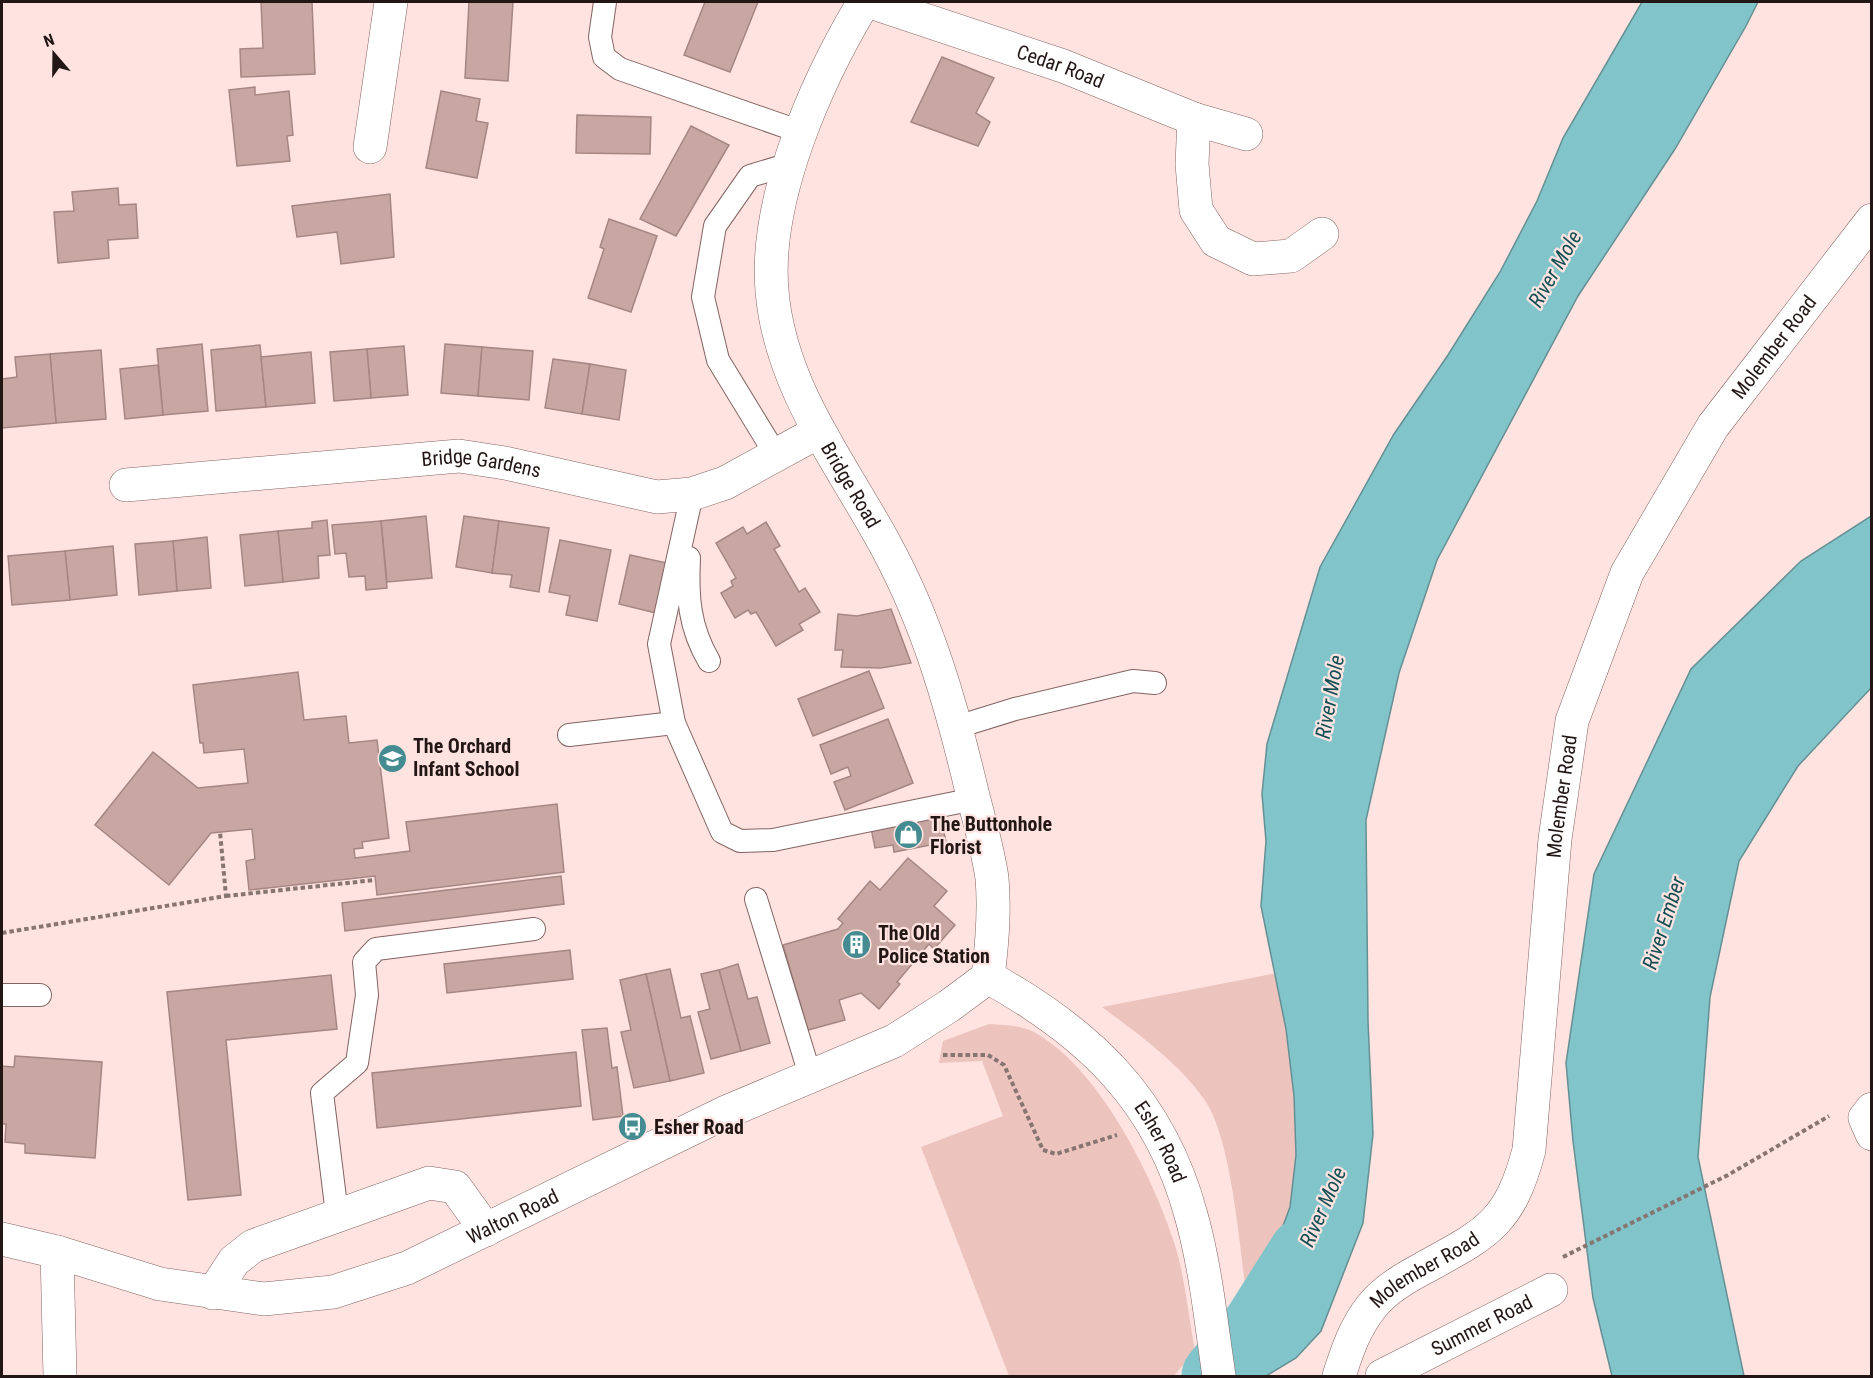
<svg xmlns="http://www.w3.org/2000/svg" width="1873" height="1378" viewBox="0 0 1873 1378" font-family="'Roboto Condensed',sans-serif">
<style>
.green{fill:#edc3be}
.water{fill:#81c4ca;stroke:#649094;stroke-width:1.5}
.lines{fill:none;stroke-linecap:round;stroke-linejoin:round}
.river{stroke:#81c4ca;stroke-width:69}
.building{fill:#c8a7a3;stroke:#a58682;stroke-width:1.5}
.service-casing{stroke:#826562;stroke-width:24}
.minor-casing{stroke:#826562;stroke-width:34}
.secondary-casing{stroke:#826562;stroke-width:34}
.path{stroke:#877572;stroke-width:4;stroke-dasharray:4.5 3;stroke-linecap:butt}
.service{stroke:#fff;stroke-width:22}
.minor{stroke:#fff;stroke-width:33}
.secondary{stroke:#fff;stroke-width:33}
.labels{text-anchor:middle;stroke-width:4.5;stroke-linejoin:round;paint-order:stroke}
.street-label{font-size:20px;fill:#221715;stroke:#ffe3e0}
.poi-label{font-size:20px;font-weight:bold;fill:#221715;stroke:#ffe3e0;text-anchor:start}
.water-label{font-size:21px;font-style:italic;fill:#124e53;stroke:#ffe3e0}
</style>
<rect width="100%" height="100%" fill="#ffe3e0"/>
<!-- green -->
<g class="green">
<path d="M1277,973c11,67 31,170 12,236 -9,32 -26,61 -42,91 -7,-50 -15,-162 -43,-201 -26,-37 -66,-65 -102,-92z"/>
<path d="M989,1024c15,1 31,1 45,8 64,35 118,142 140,210 11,34 14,73 21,108l-21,26h-165l-88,-229 82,-31 -21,-55 -43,2 4,-22z"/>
</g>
<!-- water -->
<g class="water">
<path d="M1642,2h116l-12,24 -71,123 -97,147 -141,264 -38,113 -33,147 2,201 5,113 -10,89 -42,108 -25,27 -30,18h-8l-11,-76 27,-50 16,-43 6,-52 -2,-59 -8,-67 -25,-123 5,-65 -4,-47 5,-50 53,-177 74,-133 54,-79 52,-83 37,-71 26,-63z"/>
<path d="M1871,516v172l-73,78 -59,95 -29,136 -12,160 46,219h-132l-19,-78 -20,-157 -7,-78 28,-189 97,-205 110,-108z"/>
</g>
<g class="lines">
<!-- river -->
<path class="river" d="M1216,1376l41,-50 46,-73"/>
</g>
<!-- building -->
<g class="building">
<path d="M261,2h51l3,72 -74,3 -1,-28 23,-1z"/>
<path d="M469,2h44l-5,79 -43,-3z"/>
<path d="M705,2h53l-28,70 -46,-17z"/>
<path d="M942,57l52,21 -18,35 14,9 -12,24 -67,-24z"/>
<path d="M255,87v8l34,-4 4,44 -6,1 3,25 -53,5 -8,-76z"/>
<path d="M441,91l39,8 -4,22 12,2 -11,55 -51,-10z"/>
<path d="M577,115l74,2 -1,37 -74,-1z"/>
<path d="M691,126l38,19 -53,91 -36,-17z"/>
<path d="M118,188l1,17 17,-1 2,34 -30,2 1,18 -51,5 -4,-51 20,-1 -2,-19z"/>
<path d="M390,194l4,63 -53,7 -4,-32 -40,5 -5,-31z"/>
<path d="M609,219l48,17 -26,76 -43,-14 16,-49 -4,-2z"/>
<path d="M202,344l6,67 -45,4 -6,-66z"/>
<path d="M445,344l37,3 -4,49 -37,-3z"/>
<path d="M260,345l6,62 -50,4 -5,-61z"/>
<path d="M404,346l4,49 -37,3 -4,-49z"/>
<path d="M482,347l51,4 -4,49 -51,-4z"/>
<path d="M367,349l4,49 -37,3 -4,-49z"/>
<path d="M101,350l5,69 -50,4 -6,-69z"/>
<path d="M311,352l4,51 -49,4 -5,-50z"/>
<path d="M50,354l6,69 -54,5v-49l15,-2 -2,-20z"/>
<path d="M553,359l37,5 -8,50 -37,-6z"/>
<path d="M590,364l36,6 -7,50 -37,-6z"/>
<path d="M158,365l5,50 -38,4 -5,-50z"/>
<path d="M426,516l6,62 -45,4 -6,-61z"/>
<path d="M464,516l35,5 -7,52 -36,-6z"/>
<path d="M327,520l3,35 -12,1 1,22 -36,4 -5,-51 34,-3v-6z"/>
<path d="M381,521l6,67 -21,2 -1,-14 -16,1 -3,-24 -11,1 -3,-29z"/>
<path d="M499,521l50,7 -10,64 -29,-5 2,-12 -20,-2z"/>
<path d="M766,522l14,24 -6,3 25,43 6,-4 15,24 -21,12 4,6 -27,16 -20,-34 -5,2 -3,-4 -13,8 -14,-25 12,-7 -2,-5 5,-3 -20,-35 27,-16 4,7z"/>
<path d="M278,531l5,51 -38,4 -5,-51z"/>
<path d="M207,537l4,51 -34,3 -4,-50z"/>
<path d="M560,540l51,10 -14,71 -31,-6 4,-19 -21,-4z"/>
<path d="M173,541l4,50 -38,4 -4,-51z"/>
<path d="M113,546l4,49 -47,5 -5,-49z"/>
<path d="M65,551l5,49 -58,5 -4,-49z"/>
<path d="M630,555l37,8 -11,50 -37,-9z"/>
<path d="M891,609l20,54 -30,5 -40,-1 2,-17h-8l3,-36 19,2z"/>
<path d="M869,671l15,37 -71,28 -15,-37z"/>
<path d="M298,672l6,48 42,-4 3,27 28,-3 12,98 -27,4 1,6 -9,1 1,9 55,-7 -4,-29 151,-18 7,68 -187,23 -2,-19 -126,14 -3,-29 9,-2 -3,-30 -41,4 -42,52 -74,-60 58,-73 45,36 50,-5 -4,-34 -40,4 -1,-10h-3l-7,-58z"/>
<path d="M888,719l25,64 -68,27 -11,-28 17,-6 -3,-9 -17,7 -11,-29z"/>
<path d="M940,814l6,28 -52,10 -1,-7 -18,3 -4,-20z"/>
<path d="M908,858l39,33 -13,15 21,19 -21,24 -5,-5 -32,38 3,2 -21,25 -18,-16 -22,7 6,20 -37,10 -25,-85 55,-16 5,-6 -5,-4 32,-38 10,9z"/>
<path d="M561,876l3,28 -219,27 -3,-28z"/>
<path d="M570,950l3,29 -126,14 -3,-29z"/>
<path d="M738,964l10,35 9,-2 13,46 -29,8 -22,-81z"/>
<path d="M670,969l11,49 9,-2 14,57 -34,8 -24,-107z"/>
<path d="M719,970l22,81 -30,8 -13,-47 12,-3 -9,-35z"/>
<path d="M646,974l24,107 -36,7 -13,-56 10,-2 -11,-50z"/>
<path d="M331,975l6,54 -111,11 15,155 -53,5 -21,-208z"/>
<path d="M607,1028l5,40 5,-1 6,49 -30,4 -11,-90z"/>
<path d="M576,1052l5,54 -204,22 -5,-55z"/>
<path d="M15,1056l87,6 -7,96 -70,-5v-9l-20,-2 1,-18h-4v-58l12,1z"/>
</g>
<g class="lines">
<defs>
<g id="service">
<path d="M605,2l-5,35 4,20 16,12 181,63"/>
<path d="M776,455l-58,-95 -15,-63 12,-71 35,-50 40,-12"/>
<path d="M692,494l-33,150 15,79 48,109 18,9 33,-1 201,-41"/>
<path d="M689,558c-2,38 0,69 20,103"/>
<path d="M957,727l58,-18 118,-28 22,2"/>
<path d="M569,735l105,-12"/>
<path d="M756,899l54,176"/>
<path d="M2,995h38"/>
<path d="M337,1214l-15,-121 35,-30 10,-68 -3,-33 12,-13 158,-20"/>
</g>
<g id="minor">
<path id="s1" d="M871,2l192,64 131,53 52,15"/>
<path d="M1194,119l-2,45 4,46 20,31 37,18 38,-3 31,-22"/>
<path d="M370,147l21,-145"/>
<path id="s2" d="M126,485l333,-29 46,7 152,34 35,-3 33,-11 93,-51"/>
<path d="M1872,1109l-7,9 7,16"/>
<path d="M57,1252l3,124"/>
<path d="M213,1293l21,-32 19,-15 176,-63 26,4 31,43"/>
<path id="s3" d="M1339,1376c8,-25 16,-49 33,-70 12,-15 31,-27 48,-36 65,-36 89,-44 109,-120l26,-311 17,-118 55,-148 86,-147 159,-206"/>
<path id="s4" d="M1382,1376l169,-86"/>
</g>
<g id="secondary">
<path id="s5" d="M864,2c-47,78 -100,196 -92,289 8,97 70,173 114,255 42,77 66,161 86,246 7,28 16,58 20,86 3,34 0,66 -4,99"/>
<path id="s6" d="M988,977c101,56 172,123 203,238 15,53 20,108 28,161"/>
<path id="s7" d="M2,1239l55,13 103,32 104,15 69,-7 74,-24 317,-155 170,-72 55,-35 39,-29"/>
</g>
</defs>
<!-- service casing -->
<use href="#service" class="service-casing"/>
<!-- minor casing -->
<use href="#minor" class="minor-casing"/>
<!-- secondary casing -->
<use href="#secondary" class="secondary-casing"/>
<!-- path -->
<g class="path">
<path d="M226,896l149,-16"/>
<path d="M2,933l224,-37 -6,-64"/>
<path d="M943,1055h45l16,10 39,85 13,4 61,-19"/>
<path d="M1563,1257l165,-82 101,-59"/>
</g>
<!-- service -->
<use href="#service" class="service"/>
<!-- minor -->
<use href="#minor" class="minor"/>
<!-- secondary -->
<use href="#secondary" class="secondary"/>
</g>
<!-- icons -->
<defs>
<symbol id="school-disc" viewBox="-11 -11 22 22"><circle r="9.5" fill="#448c91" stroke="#ffe3e0"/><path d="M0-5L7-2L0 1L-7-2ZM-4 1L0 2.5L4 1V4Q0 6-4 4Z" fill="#fff"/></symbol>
<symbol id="shop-disc" viewBox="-11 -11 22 22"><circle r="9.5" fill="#448c91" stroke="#ffe3e0"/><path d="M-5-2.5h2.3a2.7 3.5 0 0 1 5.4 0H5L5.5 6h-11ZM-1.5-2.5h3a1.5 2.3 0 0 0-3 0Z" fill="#fff"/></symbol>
<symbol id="building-disc" viewBox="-11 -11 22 22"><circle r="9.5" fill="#448c91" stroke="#ffe3e0"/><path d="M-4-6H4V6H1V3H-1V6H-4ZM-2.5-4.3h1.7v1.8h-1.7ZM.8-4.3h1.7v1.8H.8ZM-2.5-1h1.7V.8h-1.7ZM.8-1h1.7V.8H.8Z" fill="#fff"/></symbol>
<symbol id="bus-disc" viewBox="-11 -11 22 22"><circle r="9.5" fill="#448c91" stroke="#ffe3e0"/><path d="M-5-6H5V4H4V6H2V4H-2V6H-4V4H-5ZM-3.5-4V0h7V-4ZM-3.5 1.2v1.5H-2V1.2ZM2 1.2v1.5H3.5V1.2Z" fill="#fff"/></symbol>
</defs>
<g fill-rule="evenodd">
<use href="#school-disc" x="376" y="742" width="33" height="33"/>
<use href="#shop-disc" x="892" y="818" width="33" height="33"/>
<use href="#building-disc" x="840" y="928" width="33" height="33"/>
<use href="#bus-disc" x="616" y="1110" width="33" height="33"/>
</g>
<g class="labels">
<!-- street labels -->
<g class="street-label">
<text dy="7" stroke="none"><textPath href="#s1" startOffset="200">Cedar Road</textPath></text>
<text dy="7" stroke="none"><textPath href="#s3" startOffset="1167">Molember Road</textPath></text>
<text dy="7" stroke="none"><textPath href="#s2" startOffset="357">Bridge Gardens</textPath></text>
<text dy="7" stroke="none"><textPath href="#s5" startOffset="519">Bridge Road</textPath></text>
<text dy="7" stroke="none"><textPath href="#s3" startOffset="663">Molember Road</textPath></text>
<text dy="7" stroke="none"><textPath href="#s6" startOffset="243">Esher Road</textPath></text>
<text dy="7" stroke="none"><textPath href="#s7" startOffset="534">Walton Road</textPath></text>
<text dy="7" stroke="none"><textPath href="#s3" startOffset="142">Molember Road</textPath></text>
<text dy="7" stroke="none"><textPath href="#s4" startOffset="112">Summer Road</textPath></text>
</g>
<!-- poi labels -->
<g class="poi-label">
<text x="413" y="753">The Orchard<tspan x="413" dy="23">Infant School</tspan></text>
<text x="930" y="831">The Buttonhole<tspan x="930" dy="23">Florist</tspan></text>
<text x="878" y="940">The Old<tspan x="878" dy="23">Police Station</tspan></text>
<text x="654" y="1134">Esher Road</text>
</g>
<!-- water labels -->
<g class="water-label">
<text transform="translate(1555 269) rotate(-60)" y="7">River Mole</text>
<text transform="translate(1330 697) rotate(-80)" y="7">River Mole</text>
<text transform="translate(1664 923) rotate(-72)" y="7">River Ember</text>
<text transform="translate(1323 1207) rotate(-66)" y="7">River Mole</text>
</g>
</g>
<!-- border -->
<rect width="1873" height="1378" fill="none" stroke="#221715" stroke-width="6"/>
<!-- north arrow -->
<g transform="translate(54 54) rotate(340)" stroke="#ffe3e0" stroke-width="4.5" paint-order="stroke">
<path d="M0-4.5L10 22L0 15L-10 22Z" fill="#221715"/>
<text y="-9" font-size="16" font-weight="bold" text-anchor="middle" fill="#221715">N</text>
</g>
</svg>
